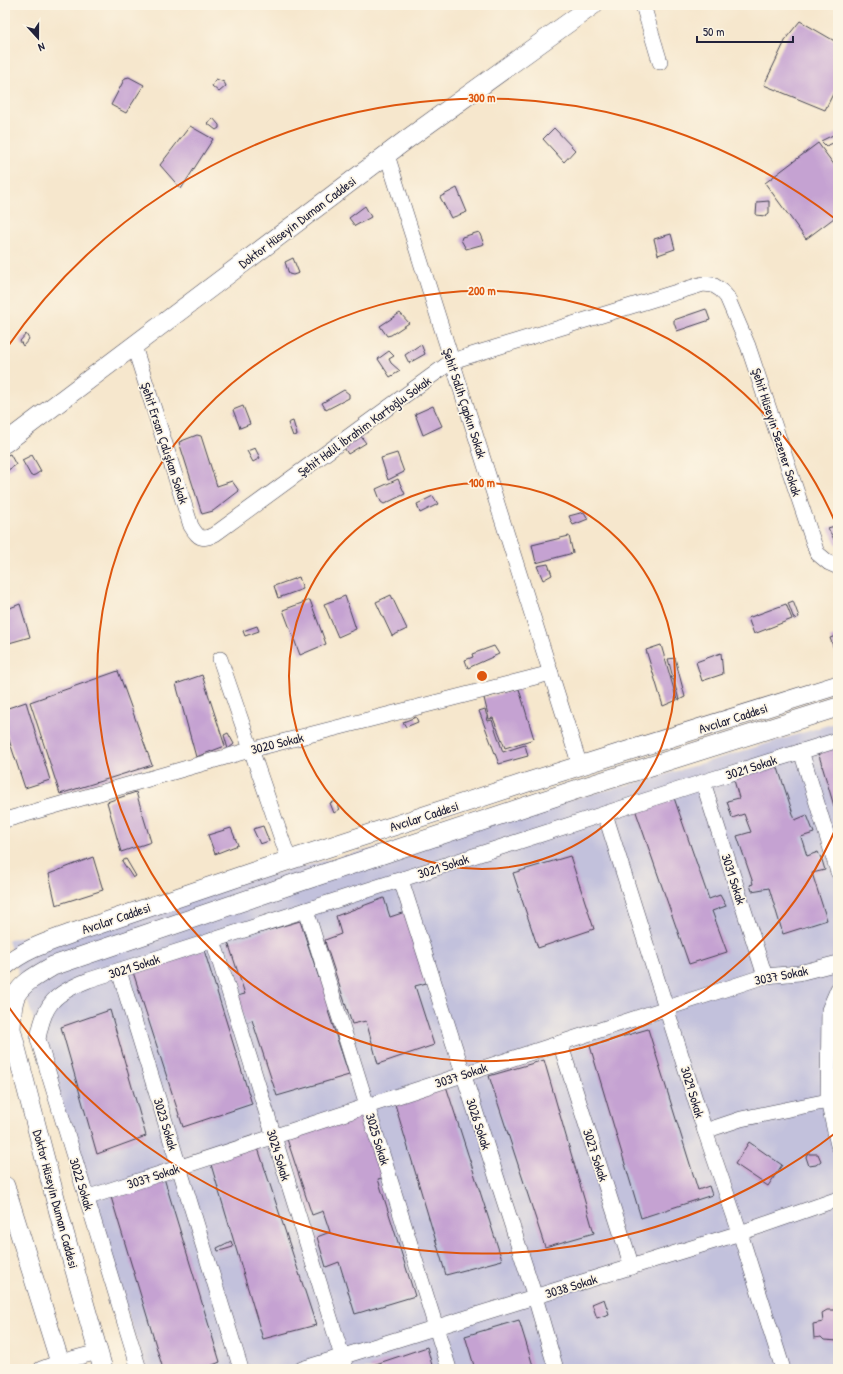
<svg xmlns="http://www.w3.org/2000/svg" width="843" height="1374" viewBox="0 0 843 1374" font-family="'Patrick Hand',sans-serif">
<style>
.industrial{fill:#c2c1dc}
.building{fill:#c5a2d2}
.lines{fill:none;stroke-linecap:round;stroke-linejoin:round}
.minor-casing{stroke:#424051;stroke-width:16}
.major-casing{stroke:#424051;stroke-width:20}
.minor{stroke:#fff;stroke-width:15}
.major{stroke:#fff;stroke-width:19}
.ring{fill:none;stroke:#de560e;stroke-width:2}
.labels{text-anchor:middle;stroke-width:3.5;stroke-linejoin:round;paint-order:stroke}
.street-label{font-size:13px;fill:#22223b;stroke:#fcf5e5}
.centre{fill:#de560e;stroke:#fcf5e5;stroke-width:2}
.ring-label{font-size:12px;text-anchor:middle;font-weight:bold;fill:#de560e;stroke:#fcf5e5;stroke-width:3.5;stroke-linejoin:round;paint-order:stroke}
</style>
<rect width="100%" height="100%" fill="#fcf5e5"/>
<filter id="ink" filterUnits="userSpaceOnUse"><feTurbulence type="fractalNoise" baseFrequency=".025" numOctaves="2"/><feDisplacementMap in="SourceGraphic" scale="8" xChannelSelector="R" yChannelSelector="G"/><feConvolveMatrix kernelMatrix="1 2 1 2 8 2 1 2 1" color-interpolation-filters="sRGB"/></filter>
<filter id="wash" filterUnits="userSpaceOnUse"><feTurbulence type="fractalNoise" baseFrequency=".012" numOctaves="4" result="noise"/><feDisplacementMap in="SourceGraphic" scale="16" xChannelSelector="R" yChannelSelector="G"/><feGaussianBlur stdDeviation="0.9" result="paint"/><feColorMatrix in="noise" values="0 0 0 0 0 0 0 0 0 0 0 0 0 0 0 0 0 1.4 0 .05"/><feComposite in="paint" operator="in"/></filter>
<g filter="url(#wash)">
<rect width="100%" height="100%" fill="#f6e7cd"/>
<!-- industrial -->
<path class="industrial" d="M838,722v647h-693l-137,-429 639,-160z"/>
<g id="blocks">
<!-- building -->
<g class="building">
<path d="M800,21l38,22v41l-13,26 -61,-25 23,-48z"/>
<path d="M129,77l15,8 -18,28 -15,-8 14,-27z"/>
<path d="M216,79l8,3 2,4 -7,6 -7,-6z"/>
<path d="M213,118l6,7v3l-3,2 -9,-7z"/>
<path d="M190,126l23,13 -32,50 -21,-24z"/>
<path d="M554,128l21,22 -11,12 -21,-23z"/>
<path d="M837,133l1,8 -12,5 -5,-5z"/>
<path d="M818,143l20,27v45l-32,24 -41,-56z"/>
<path d="M457,188l10,24 -16,6 -11,-21z"/>
<path d="M769,201v12l-4,3 -9,-1 1,-13z"/>
<path d="M365,206l6,11 -16,9 -6,-8z"/>
<path d="M479,232l5,12 -18,5 -5,-9 1,-3z"/>
<path d="M671,234l4,15 -17,6 -4,-16z"/>
<path d="M293,258l6,15 -6,2 -4,-1 -4,-12z"/>
<path d="M706,309l4,11 -33,11 -3,-8v-3z"/>
<path d="M400,313l9,10 -18,12 -4,1 -7,-10z"/>
<path d="M26,334l3,5 -6,7 -3,-5z"/>
<path d="M421,344l4,10 -16,9 -4,-8z"/>
<path d="M389,351l5,5 -5,3 2,4 9,8 -10,6 -12,-18z"/>
<path d="M344,390l5,4v4l-23,12 -4,-7z"/>
<path d="M243,406l7,18 -10,4 -7,-18z"/>
<path d="M433,406l9,20 -19,9 -8,-21z"/>
<path d="M293,421l4,14 -4,1 -5,-13z"/>
<path d="M359,434l7,9 -18,11 -5,-8z"/>
<path d="M197,435l4,1 16,50 15,-5 7,10 -26,20 -11,3 -23,-72z"/>
<path d="M255,448l5,10 -7,4 -6,-11z"/>
<path d="M397,453l7,19 -16,8 -7,-22z"/>
<path d="M10,454l6,11 -8,5 -3,-4v-10z"/>
<path d="M32,455l9,16 -6,4 -4,1 -9,-16z"/>
<path d="M398,479l7,15 -21,10 -3,-2 -5,-13z"/>
<path d="M433,496l5,8 -18,9 -3,-9z"/>
<path d="M584,512l4,7 -15,6 -4,-9z"/>
<path d="M838,525v22l-10,-19z"/>
<path d="M569,536l4,17 -37,10 -4,-18z"/>
<path d="M548,564l4,11 -9,5 -6,-14z"/>
<path d="M299,577l4,12 -25,9 -4,-12z"/>
<path d="M391,595l16,34 -15,7 -16,-34z"/>
<path d="M345,596l11,33 -18,8 -14,-33z"/>
<path d="M310,600l16,44 -26,11 -17,-45z"/>
<path d="M793,601l6,16 -5,2 -6,-16z"/>
<path d="M20,604l10,33 -21,6 -4,-15v-18z"/>
<path d="M786,604l6,15 -38,15 -6,-16z"/>
<path d="M257,626l2,5 -14,5 -2,-5z"/>
<path d="M838,635v24l-8,-21z"/>
<path d="M661,645l16,55 -14,6 -17,-56z"/>
<path d="M494,646l5,8 -31,14 -3,-8 8,-3 -1,-3z"/>
<path d="M721,653l2,21 -21,7 -6,-19z"/>
<path d="M675,658l10,39 -6,3 -11,-41z"/>
<path d="M118,671l34,94 -92,29 -30,-92z"/>
<path d="M202,675l23,71 -29,11 -20,-73z"/>
<path d="M519,689l15,50 -29,9 -12,-30 -4,1 -5,-21z"/>
<path d="M26,702l24,78 -25,8 -20,-60v-19z"/>
<path d="M485,709l3,12 4,-1 11,32 22,-7 3,11 -29,8 -20,-53z"/>
<path d="M416,717l2,5 -12,5 -3,-5z"/>
<path d="M228,733l6,11 -6,5 -4,-14z"/>
<path d="M838,746v59l-4,1 -16,-54z"/>
<path d="M777,765l18,55 12,-5 7,18 -13,4 6,19 11,-4 4,8 3,10 -13,3 15,47 -44,14 -14,-46 -17,3 -2,-6 3,-1 -1,-4 -15,-44 14,-4 -7,-18 -12,4 -5,-17 12,-3 -5,-18z"/>
<path d="M136,792l15,50 -30,10 -14,-50z"/>
<path d="M673,795l36,104 11,-4 6,11 -14,5 15,41 -38,12 -54,-155z"/>
<path d="M335,801l5,8 -6,4 -4,-10z"/>
<path d="M263,826l6,15 -9,3 -7,-15z"/>
<path d="M231,828l7,17 -23,9 -7,-19z"/>
<path d="M570,856l24,73 -56,19 -25,-75z"/>
<path d="M93,857l10,33 -47,15 -7,-31z"/>
<path d="M126,859l10,17 -3,2 -11,-17z"/>
<path d="M384,898l6,19 18,-6 22,71 -15,4 19,59 -56,19 -12,-43 -14,3 -26,-79 -1,-5 16,-6 -5,-18z"/>
<path d="M300,921l19,57h6l10,30 -7,3 21,64 -72,21 -25,-76 -6,3 -9,-27 8,-2 -17,-52z"/>
<path d="M204,950l48,154 -69,23 -50,-155z"/>
<path d="M110,1010l36,126 -49,18 -36,-127z"/>
<path d="M648,1029l50,161 11,-4 3,9 -71,23 -51,-172z"/>
<path d="M544,1060l50,173 -49,14 -56,-171z"/>
<path d="M446,1086l56,174 -56,15 -52,-174z"/>
<path d="M364,1108l22,69 -8,2 37,117 -60,18 -16,-52 -13,5 -9,-30 13,-5 -7,-21 -11,4 -26,-79z"/>
<path d="M749,1142l33,23 -14,21 -33,-22z"/>
<path d="M257,1145l59,180 -53,14 -54,-181z"/>
<path d="M808,1154h10l3,7 -5,4 -7,1 -3,-9z"/>
<path d="M164,1178l56,184 -17,7h-40l-52,-172z"/>
<path d="M231,1241l2,6 -10,3 -5,1 -1,-3z"/>
<path d="M604,1299l5,15 -12,4 -5,-14z"/>
<path d="M827,1310h11v31l-14,-1 -3,-3 -7,1 -1,-14 10,-2 -1,-9z"/>
<path d="M519,1320l15,49h-59l-10,-33z"/>
<path d="M427,1347l6,22h-62l-1,-3z"/>
</g>
</g>
</g>
<g filter="url(#ink)">
<use href="#blocks" fill-opacity="0" stroke="#424051" stroke-width="1"/>
<g class="lines">
<defs>
<g id="minor">
<path d="M643,5l17,57"/>
<path d="M387,155l193,611"/>
<path d="M134,346l57,180c7,12 11,15 24,8l237,-173 251,-77 10,1 8,5 6,7 21,49 69,207 12,10 9,4"/>
<path d="M220,659l69,201"/>
<path d="M801,751l37,121"/>
<path d="M703,782l62,194"/>
<path d="M605,814l100,317 35,102 43,136"/>
<path d="M5,820l245,-70 301,-77"/>
<path d="M401,880l134,417 21,72"/>
<path d="M306,910l143,459"/>
<path d="M213,940l133,429"/>
<path d="M119,971l122,398"/>
<path d="M838,989l-9,21 -1,91 10,44"/>
<path d="M560,1043l72,224"/>
<path d="M705,1131l36,-12 87,-18"/>
<path d="M86,1198l679,-222 34,-3 39,-10"/>
<path d="M41,1369l19,-7 38,-10"/>
<path d="M139,1369l-101,-330c6,-36 17,-46 51,-59l614,-198 135,-42"/>
<path d="M302,1369l438,-136 98,-34"/>
</g>
<g id="major">
<path d="M5,443l401,-303 187,-135"/>
<path d="M5,966c18,-16 43,-24 65,-32l183,-62 275,-90 310,-97"/>
<path d="M5,1186l57,183"/>
<path d="M103,1369l-39,-137 -53,-203c1,-11 0,-24 5,-34 8,-14 24,-21 37,-29l243,-83 279,-93 263,-83"/>
</g>
</defs>
<!-- minor casing -->
<use href="#minor" class="minor-casing"/>
<!-- major casing -->
<use href="#major" class="major-casing"/>
<!-- minor -->
<use href="#minor" class="minor"/>
<!-- major -->
<use href="#major" class="major"/>
</g>
</g>
<!-- distance rings -->
<g class="ring">
<circle cx="482" cy="676" r="193"/>
<path d="M838 823A385 385 0 1 1 838 529"/>
<path d="M838 1131A578 578 0 0 1 6 1003M6 349A578 578 0 0 1 838 221"/>
</g>
<g class="labels">
<!-- street labels -->
<g class="street-label">
<text transform="translate(297 222) rotate(-37)" y="5">Doktor Hüseyin Duman Caddesi</text>
<text transform="translate(465 403) rotate(72)" y="5">Şehit Salih Çapkın Sokak</text>
<text transform="translate(364 426) rotate(-36)" y="5">Şehit Halil İbrahim Kartoğlu Sokak</text>
<text transform="translate(777 432) rotate(72)" y="5">Şehit Hüseyin Sezener Sokak</text>
<text transform="translate(165 443) rotate(72)" y="5">Şehit Ersan Çalışkan Sokak</text>
<text transform="translate(733 718) rotate(-18)" y="5">Avcılar Caddesi</text>
<text transform="translate(277 743) rotate(-14)" y="5">3020 Sokak</text>
<text transform="translate(751 767) rotate(-18)" y="5">3021 Sokak</text>
<text transform="translate(424 816) rotate(-18)" y="5">Avcılar Caddesi</text>
<text transform="translate(443 866) rotate(-18)" y="5">3021 Sokak</text>
<text transform="translate(734 879) rotate(72)" y="5">3031 Sokak</text>
<text transform="translate(116 918) rotate(-19)" y="5">Avcılar Caddesi</text>
<text transform="translate(134 966) rotate(-18)" y="5">3021 Sokak</text>
<text transform="translate(781 975) rotate(-11)" y="5">3037 Sokak</text>
<text transform="translate(461 1075) rotate(-18)" y="5">3037 Sokak</text>
<text transform="translate(693 1092) rotate(73)" y="5">3029 Sokak</text>
<text transform="translate(166 1124) rotate(73)" y="5">3023 Sokak</text>
<text transform="translate(479 1124) rotate(72)" y="5">3026 Sokak</text>
<text transform="translate(378 1139) rotate(73)" y="5">3025 Sokak</text>
<text transform="translate(279 1155) rotate(73)" y="5">3024 Sokak</text>
<text transform="translate(596 1155) rotate(72)" y="5">3027 Sokak</text>
<text transform="translate(153 1176) rotate(-18)" y="5">3037 Sokak</text>
<text transform="translate(82 1184) rotate(73)" y="5">3022 Sokak</text>
<text transform="translate(56 1199) rotate(75)" y="5">Doktor Hüseyin Duman Caddesi</text>
<text transform="translate(571 1286) rotate(-17)" y="5">3038 Sokak</text>
</g>
</g>
<circle cx="482" cy="676" r="6" class="centre"/>
<g class="ring-label">
<text x="482" y="102">300 m</text>
<text x="482" y="295">200 m</text>
<text x="482" y="487">100 m</text>
</g>
<!-- margin -->
<rect width="843" height="1374" fill="none" stroke="#fcf5e5" stroke-width="20"/>
<!-- north arrow -->
<g transform="translate(38 38) rotate(159)" stroke="#fcf5e5" stroke-width="3" paint-order="stroke">
<path d="M0-3L7 15L0 10L-7 15Z" fill="#22223b"/>
<text y="-6" font-size="11" font-weight="bold" text-anchor="middle" fill="#22223b">N</text>
</g>
<!-- scale -->
<path d="M697 36v6h96v-6" fill="none" stroke="#22223b" stroke-width="2"/>
<text x="703" y="36" font-size="12" fill="#22223b" stroke="#fcf5e5" stroke-width="3" paint-order="stroke">50 m</text>
</svg>
